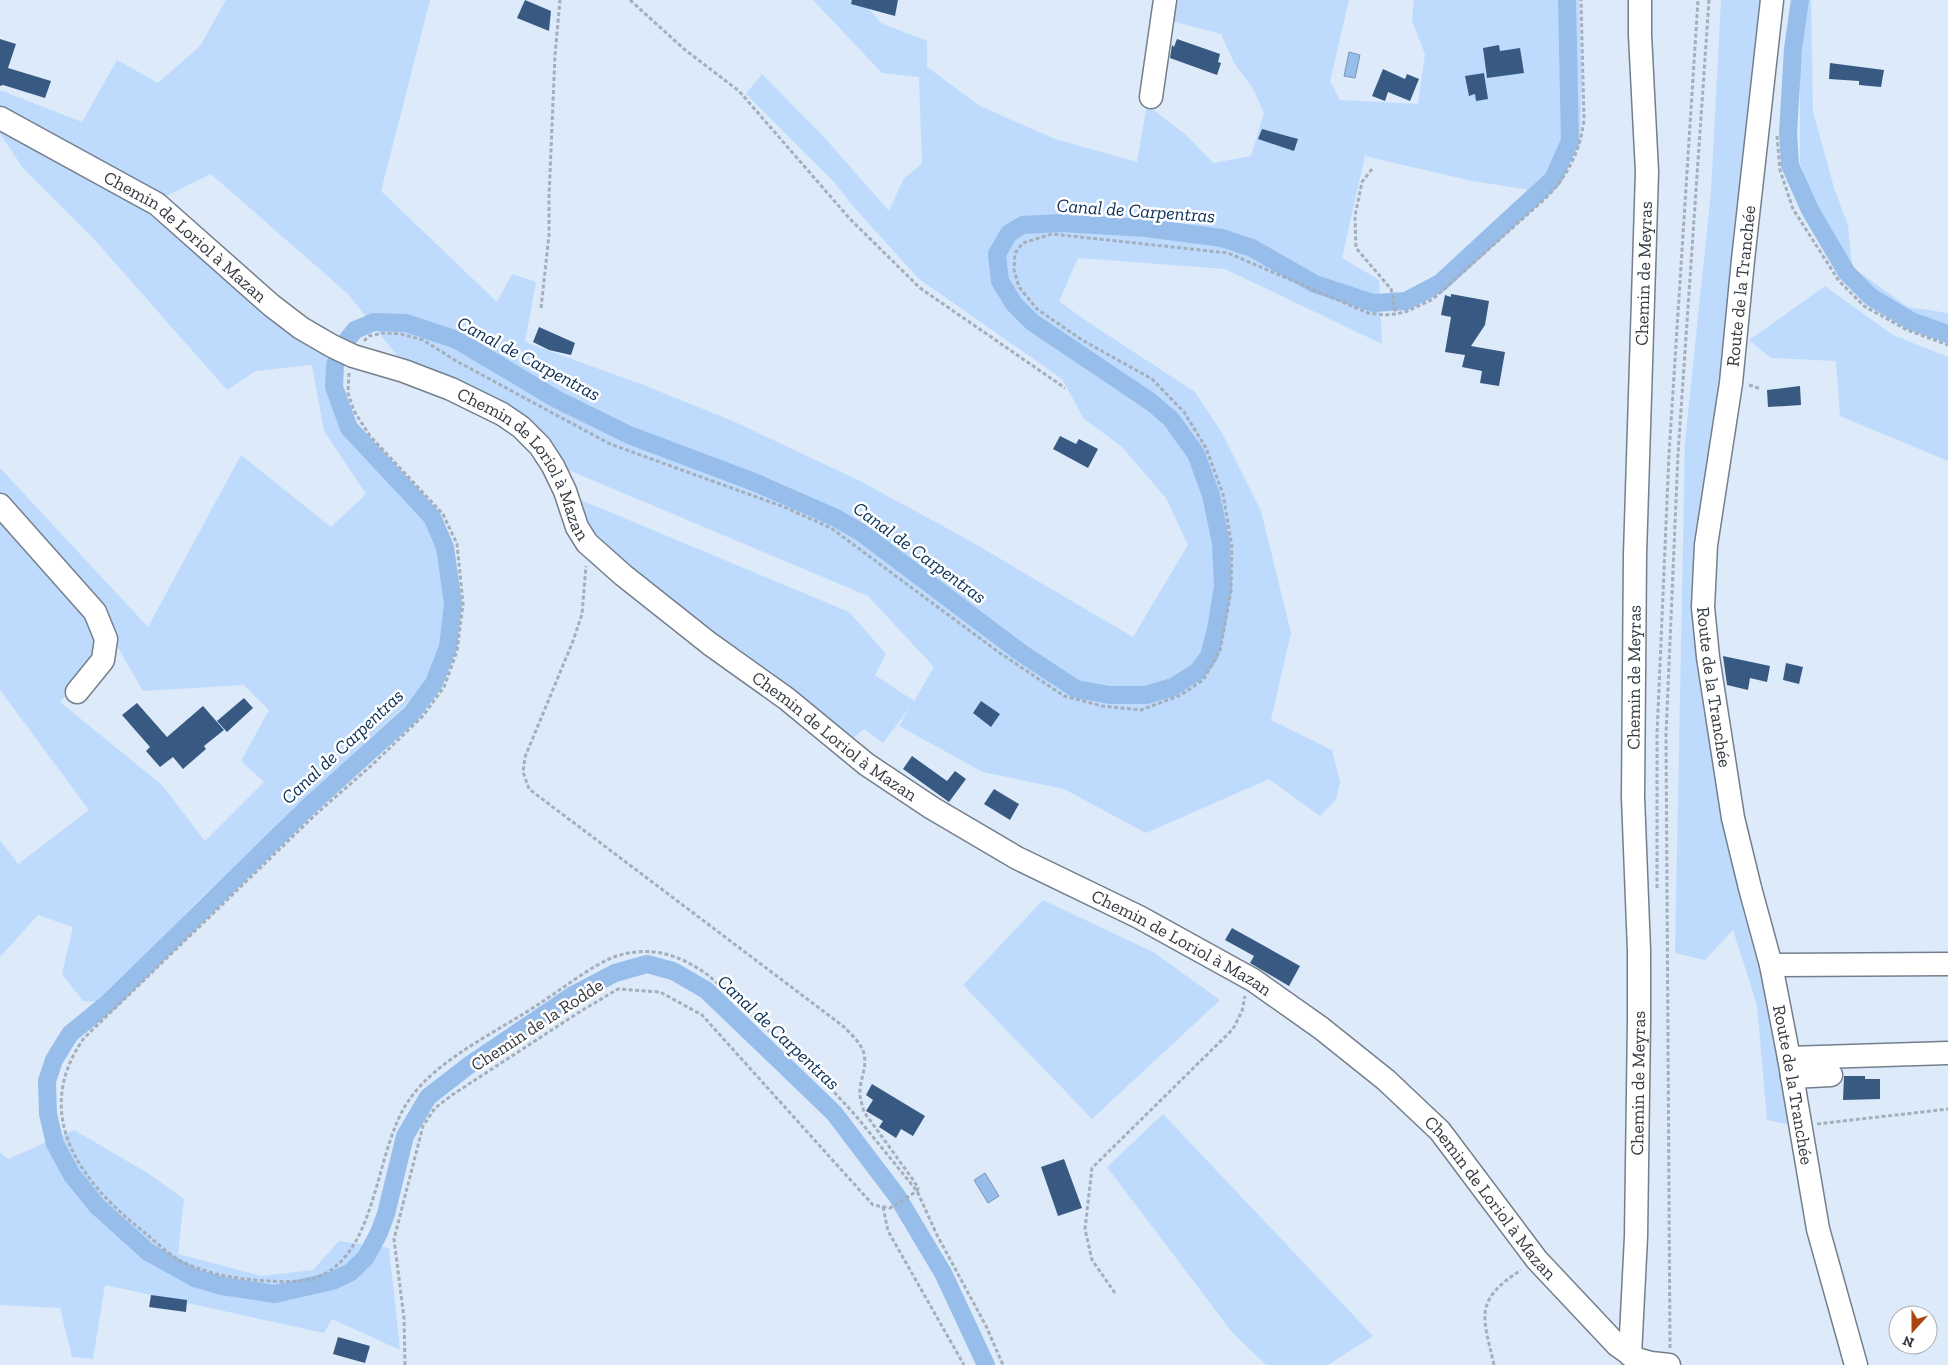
<svg xmlns="http://www.w3.org/2000/svg" width="1948" height="1365" viewBox="0 0 1948 1365" font-family="'Zilla Slab',serif">
<style>
.green{fill:#bedbfd}
.water{fill:#97bdea;stroke:#7a96b7}
.lines{fill:none;stroke-linecap:round;stroke-linejoin:round}
.canal{stroke:#97bdea;stroke-width:18}
.building{fill:#385a82}
.minor-casing{stroke:#747f8d;stroke-width:25}
.path{stroke:#a5afbb;stroke-width:3;stroke-dasharray:4 2.5;stroke-linecap:butt}
.minor{stroke:#fff;stroke-width:22}
.labels{text-anchor:middle;stroke-width:5;stroke-linejoin:round;paint-order:stroke}
.street-label{font-size:18px;fill:#353a40;stroke:#fff}
.water-label{font-size:19px;font-style:italic;fill:#082f59;stroke:#fff}
</style>
<rect width="100%" height="100%" fill="#ddeaf9"/>
<!-- green -->
<g class="green">
<path d="M226,0h204l-49,191 116,111 15,-28 24,8 -11,60 121,44 89,36 125,59 103,56 170,100 55,-92 -22,-47 -45,-52 -37,-27 -22,-40 -143,-100 -68,-75 -16,-21 -89,-89 16,-20 62,63 65,74 15,-33 18,-14 -3,-87 -37,-4 -69,-73h48l20,23 46,18v26l53,39 75,33 82,23 10,-57 38,29 28,29 38,-7 13,-43 -12,-26 -18,-24 -13,-29 -57,-15 4,-19h181l-19,81 10,19 78,4 7,-50 -13,-33 2,-21h165l3,80 -2,65 -22,35 -15,12 -71,-11 -107,-25 -23,102 37,22 3,64 -157,-75 -147,-11 -19,43 29,21 107,70 26,39 40,80 30,122 -20,87 61,30 8,32 -4,18 -16,16 -51,-37 -123,54 -82,-44 -81,-17 -84,-46 11,-19 -27,36 -19,-14 -13,11 -251,-185 -24,-57 273,114 37,42 -11,21 39,26 20,-34 -66,-71 -314,-132 -7,-17 -144,-84 -55,-69 -137,-120 -49,24 -162,-90v-18l82,32 35,-62 41,23 42,-37z"/>
<path d="M1721,0h41l-30,300 -32,243 65,426 26,156 -24,-5 -10,-115 -24,-75 -28,30 -30,-7 10,-511 26,-250z"/>
<path d="M1807,0h4l2,112 22,79 13,34 4,42 56,40 40,6v11l-21,-4 -54,-30 -36,-33 -37,-94v-92z"/>
<path d="M0,124l139,82 190,154 3,37 14,35 83,89 12,28 8,56 -4,41 -16,37 -233,220 -98,99 -15,-1 -21,-27 11,-47 -35,-12 -38,42v-117l18,24 71,-54 -89,-120v-174l85,95 15,28 -4,23 -36,40 102,83 43,56 59,-59 -23,-21 28,-51 -25,-25 -101,6 -25,-43 -18,-39 -100,-112v-29l148,159 93,-172 90,72 35,-33 -42,-63 -12,-66 -56,6 -29,19 -134,-152 -70,-70 -23,-34z"/>
<path d="M1825,286l68,49 55,22v104l-108,-45 -4,-55 -65,-3 -22,-18z"/>
<path d="M1043,900l110,52 67,48 -128,119 -129,-134z"/>
<path d="M1163,1114l210,222 -45,29h-62l-34,-33 -125,-165z"/>
<path d="M74,1130l72,42 38,27 -6,55 84,22 51,-6 26,-29 50,7 11,102 -68,-31 -8,14 -219,-48 -12,74 -21,-2 -12,-49 -60,-3v-153l8,7z"/>
</g>
<!-- water -->
<g class="water">
<path d="M1349,52l11,3 -5,23 -11,-2z"/>
<path d="M985,1173l14,23 -11,7 -14,-23z"/>
</g>
<g class="lines">
<!-- canal -->
<g class="canal">
<path d="M1800,0l-7,49 -5,84 2,32 20,45 37,63 24,24 40,24 37,13"/>
<path d="M986,1365l-43,-92 -46,-77 -63,-83 -128,-123 -33,-19 -26,-7 -32,9 -42,22 -105,71 -40,31 -23,39 -19,78 -7,19 -13,24 -15,15 -19,9 -57,13 -53,-8 -27,-8 -47,-26 -51,-46 -25,-31 -17,-31 -7,-30 -1,-33 7,-21 16,-26 38,-31 199,-195 105,-95 22,-30 14,-36 5,-43 -8,-57 -13,-30 -83,-89 -15,-41 1,-22 8,-20 12,-15 19,-8 32,1 51,17 99,59 73,36 125,47 82,36 26,15 158,119 56,37 34,6h36l27,-8 25,-16 11,-15 7,-27 7,-42 -2,-44 -10,-48 -15,-41 -25,-35 -20,-17 -119,-80 -18,-18 -14,-23 -3,-27 12,-21 14,-8 38,-2 85,5 76,10 30,10 63,36 58,19 33,-2 34,-18 113,-104 17,-38 -3,-141"/>
</g>
</g>
<!-- building -->
<g class="building">
<path d="M525,0l26,11 -2,20 -32,-13z"/>
<path d="M852,0h46l-3,16 -44,-12z"/>
<path d="M0,39l16,5 -8,24 43,13 -6,17 -42,-13 -3,1z"/>
<path d="M1177,39l43,15 -2,8 3,1 -4,12 -47,-17 2,-13 2,2z"/>
<path d="M1499,45l1,6 20,-3 4,25 -37,5 -4,-30z"/>
<path d="M1830,63l54,7 -3,17 -22,-2v-4l-30,-2z"/>
<path d="M1383,69l22,10 2,-5 12,5 -9,22 -22,-9 -3,9 -13,-5z"/>
<path d="M1484,73l4,26 -12,2 -1,-7 -6,2 -4,-20z"/>
<path d="M1262,129l36,10 -4,12 -36,-12z"/>
<path d="M1451,294l38,7 -4,24 -14,21 34,6 -6,34 -19,-3 2,-12 -20,-4 3,-12 -20,-3 6,-35 -10,-2 4,-20 6,2z"/>
<path d="M539,327l36,16 -4,12 -22,-5 -16,-8z"/>
<path d="M1800,386l1,19 -33,2 -1,-17z"/>
<path d="M1060,436l16,8 3,-5 19,10 -10,19 -35,-19z"/>
<path d="M1723,656l47,10 -3,16 -17,-4 -2,12 -21,-5z"/>
<path d="M1786,663l17,4 -4,17 -16,-4z"/>
<path d="M244,698l9,10 -26,24 -10,-11z"/>
<path d="M981,701l19,13 -9,13 -18,-14z"/>
<path d="M137,703l30,34 36,-31 21,24 -20,16 2,3 -23,20 -10,-12 -13,10 -14,-16 4,-4 -28,-32z"/>
<path d="M912,756l35,25 8,-10 11,8 -17,23 -46,-33z"/>
<path d="M994,789l25,15 -9,16 -26,-16z"/>
<path d="M1232,928l68,38 -11,20 -39,-23 4,-7 -29,-16z"/>
<path d="M1844,1076h21v3h15v20l-37,1z"/>
<path d="M872,1084l53,32 -12,20 -12,-7 -5,9 -17,-11 4,-6 -17,-10 7,-11 -7,-5z"/>
<path d="M1064,1159l18,49 -24,8 -17,-49z"/>
<path d="M151,1295l36,5 -1,12 -37,-5z"/>
<path d="M338,1337l32,9 -5,17 -32,-9z"/>
</g>
<g class="lines">
<defs>
<g id="minor">
<path id="s1" d="M1772,0l-29,260 -12,123 -25,162 -3,62 5,50 25,161 17,70 21,77 18,93 29,171 38,136"/>
<path d="M1151,97l14,-97"/>
<path id="s2" d="M0,118l157,86 114,101 30,23 31,18 21,10 51,15 47,18 51,25 19,13 19,19 13,20 12,25 12,36 10,16 36,32 87,69 77,55 79,65 66,44 85,50 122,59 114,63 68,48 65,52 54,51 97,129 80,85 20,14 14,4 18,2"/>
<path d="M0,505l95,107 11,27 -3,21 -26,32"/>
<path d="M1771,965l177,-1"/>
<path d="M1789,1058l159,-5"/>
<path d="M1792,1077l39,-2"/>
<path id="s3" d="M1630,1355l6,-118 3,-217v-69l-6,-154 2,-242 12,-383 -7,-137v-35"/>
</g>
</defs>
<!-- minor casing -->
<use href="#minor" class="minor-casing"/>
<!-- path -->
<g class="path">
<path d="M630,0l54,49 55,42 111,128 70,69 145,100"/>
<path d="M1777,136l3,34 13,39 46,72 25,25 43,24 41,15"/>
<path d="M1372,169l-10,13 -7,34 1,32 35,41 5,25"/>
<path d="M541,308l8,-73v-39l6,-141 5,-55"/>
<path d="M364,341l5,-5 14,-3 18,1 22,6 35,22 152,82 174,63 47,21 166,123 67,45 38,10 39,4 40,-15 22,-15 17,-29 11,-60 1,-44 -9,-53 -17,-46 -22,-36 -32,-33 -70,-39 -45,-31 -18,-22 -5,-17 1,-17 8,-10 29,-9 176,19 140,60 16,2 12,-1 12,-3 25,-12 115,-103c21,-23 32,-45 36,-76l-3,-120"/>
<path d="M349,373l-1,20 6,18 16,25 73,78 14,30 6,60 -6,47 -13,36 -21,29 -51,49 -56,49 -232,224c-54,77 -3,145 60,194 13,11 28,26 43,32 28,12 52,15 81,17 20,1 40,2 58,-8 52,-29 50,-126 83,-173 29,-42 90,-69 133,-98 20,-13 53,-39 75,-46 34,-11 63,-1 91,19l117,107 31,34 61,75 20,44 49,91 17,39"/>
<path d="M1749,385l12,4"/>
<path d="M1657,888v-153l12,-281 29,-454"/>
<path d="M1817,1124l131,-15"/>
<path d="M883,1207l5,24 76,134"/>
<path d="M1115,1293l-23,-33 -7,-31 7,-61 141,-139 9,-18 3,-15"/>
<path d="M1670,1348l-4,-613 12,-281 31,-454"/>
<path d="M405,1365l-1,-47 -10,-79 29,-113 12,-18 17,-13 129,-84 37,-22 42,3 42,23 171,190 17,3 27,-17 1,-3 -4,-7 -50,-69c-2,-8 -5,-15 -4,-23 1,-12 7,-22 4,-35 -2,-10 -13,-20 -21,-28l-314,-237 -6,-17 2,-15 48,-116 9,-27 4,-48"/>
<path d="M1494,1365c-11,-49 -21,-64 27,-95"/>
</g>
<!-- minor -->
<use href="#minor" class="minor"/>
</g>
<g class="labels">
<!-- street labels -->
<g class="street-label">
<text dy="6" stroke="none"><textPath href="#s2" startOffset="221">Chemin de Loriol à Mazan</textPath></text>
<text dy="6" stroke="none"><textPath href="#s3" startOffset="1082">Chemin de Meyras</textPath></text>
<text transform="translate(1741 286) rotate(-84)" y="6">Route de la Tranchée</text>
<text dy="6" stroke="none"><textPath href="#s2" startOffset="641">Chemin de Loriol à Mazan</textPath></text>
<text dy="6" stroke="none"><textPath href="#s3" startOffset="678">Chemin de Meyras</textPath></text>
<text dy="6" stroke="none"><textPath href="#s1" startOffset="692">Route de la Tranchée</textPath></text>
<text dy="6" stroke="none"><textPath href="#s2" startOffset="1061">Chemin de Loriol à Mazan</textPath></text>
<text dy="6" stroke="none"><textPath href="#s2" startOffset="1466">Chemin de Loriol à Mazan</textPath></text>
<text transform="translate(537 1025) rotate(-33)" y="6">Chemin de la Rodde</text>
<text dy="6" stroke="none"><textPath href="#s3" startOffset="272">Chemin de Meyras</textPath></text>
<text dy="6" stroke="none"><textPath href="#s1" startOffset="1098">Route de la Tranchée</textPath></text>
<text dy="6" stroke="none"><textPath href="#s2" startOffset="1871">Chemin de Loriol à Mazan</textPath></text>
</g>
<!-- water labels -->
<g class="water-label">
<text transform="translate(1136 210) rotate(4)" y="7">Canal de Carpentras</text>
<text transform="translate(529 358) rotate(28)" y="7">Canal de Carpentras</text>
<text transform="translate(920 552) rotate(36)" y="7">Canal de Carpentras</text>
<text transform="translate(342 746) rotate(-43)" y="7">Canal de Carpentras</text>
<text transform="translate(779 1032) rotate(43)" y="7">Canal de Carpentras</text>
</g>
</g>
<!-- north arrow -->
<g transform="translate(1913 1330) rotate(201)"><circle r="24" fill="#ffffff" stroke="#aeb0b3"/>
<path d="M0-4L9 19L0 12L-9 19Z" fill="#a94510"/>
<text y="-8" font-size="14" font-weight="bold" text-anchor="middle" fill="#353a40">N</text>
</g>
</svg>
